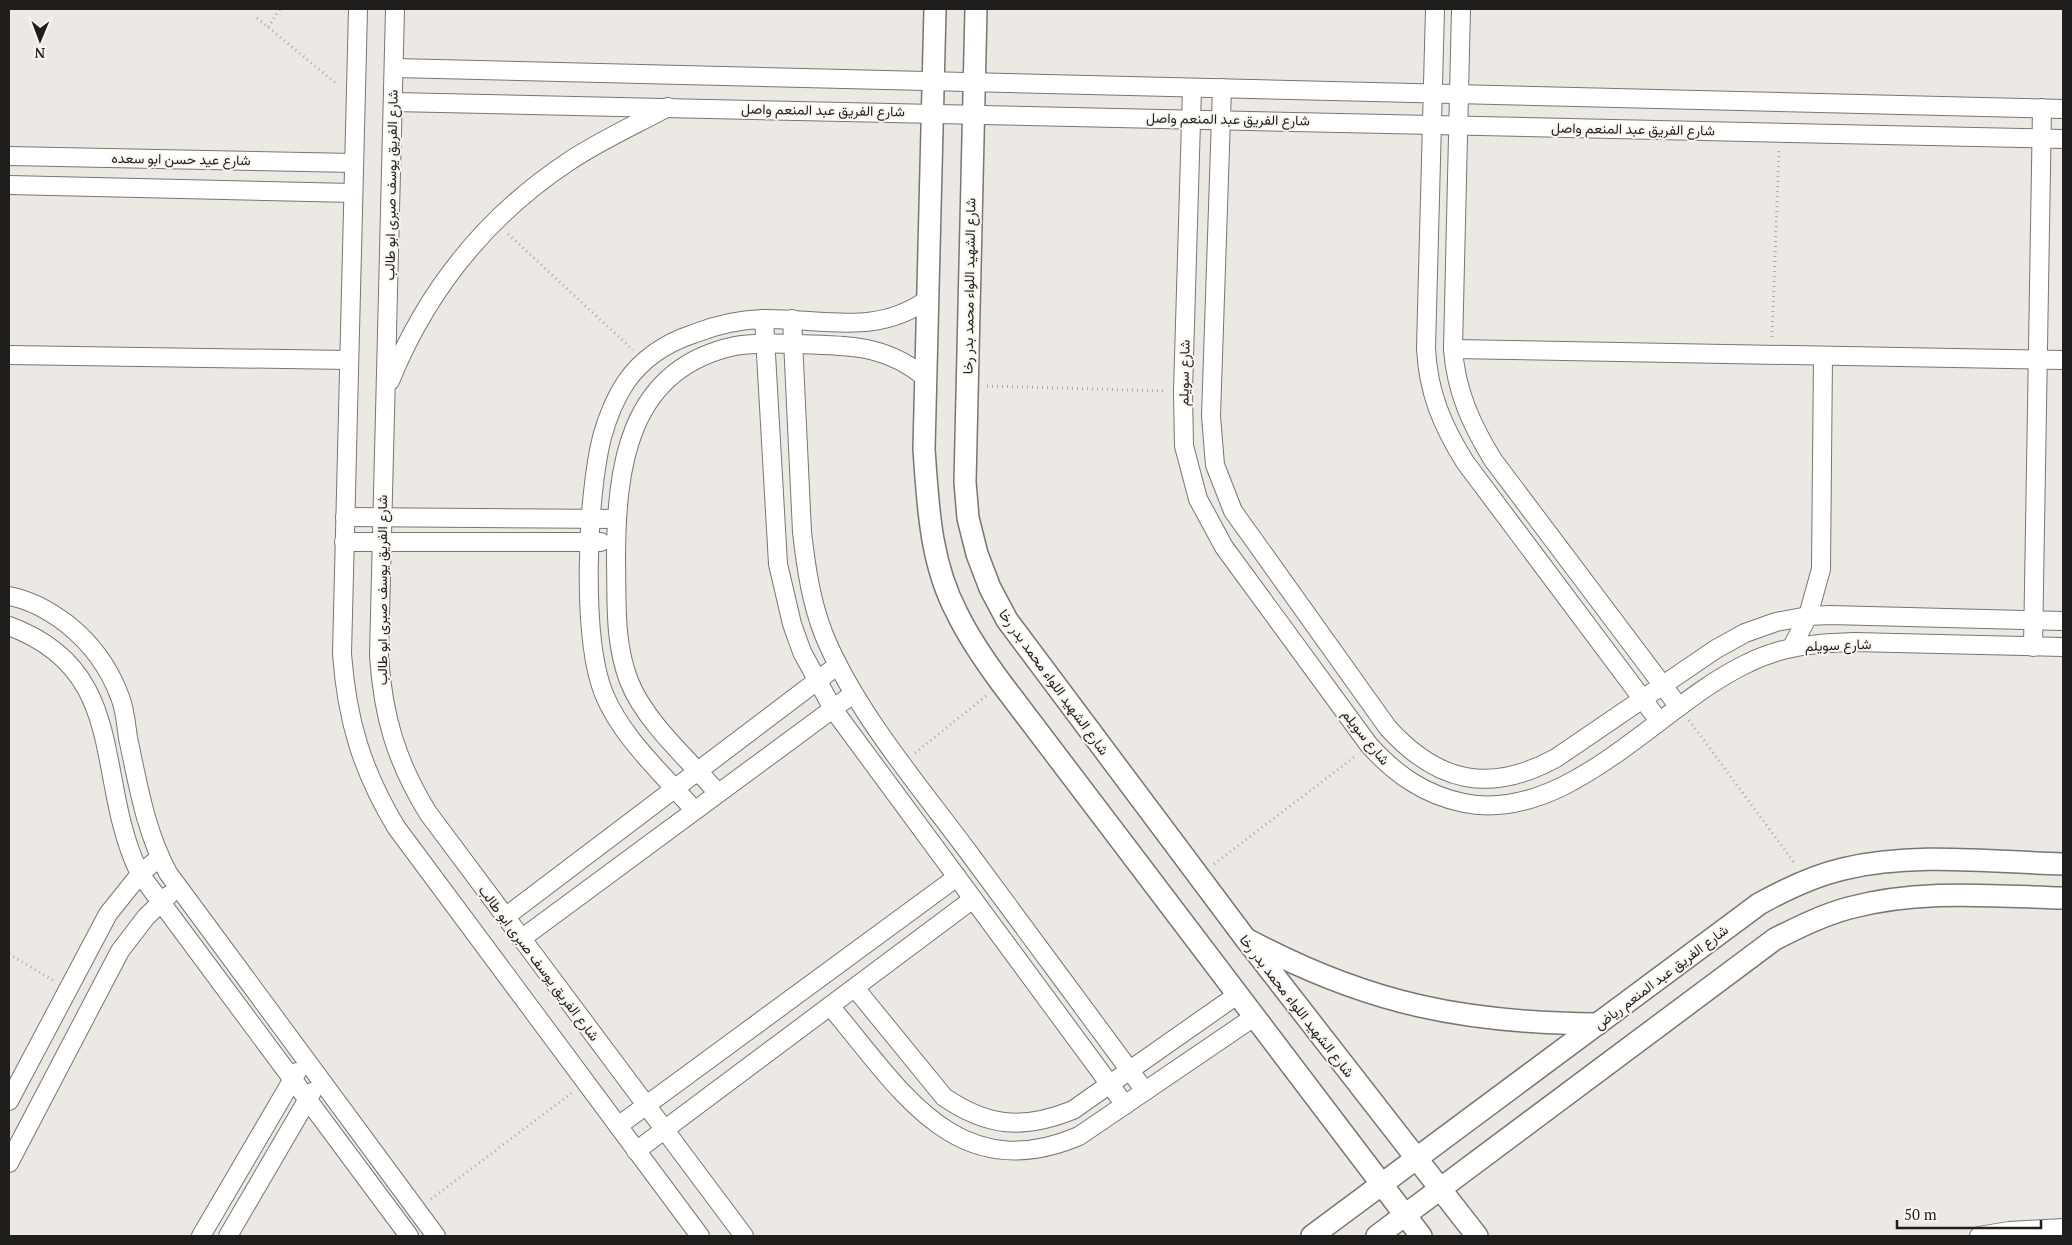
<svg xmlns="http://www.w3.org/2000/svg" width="2072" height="1245" viewBox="0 0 2072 1245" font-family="'PT Serif',Vazirmatn,serif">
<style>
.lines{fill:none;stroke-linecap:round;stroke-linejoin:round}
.minor-casing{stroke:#797671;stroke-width:20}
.tertiary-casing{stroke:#797671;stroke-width:24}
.path{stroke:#aba8a4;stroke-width:3;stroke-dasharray:1 4;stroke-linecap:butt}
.minor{stroke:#fff;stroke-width:18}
.tertiary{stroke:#fff;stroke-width:21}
.labels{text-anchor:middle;stroke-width:4;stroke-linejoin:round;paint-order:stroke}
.street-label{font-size:14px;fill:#1f1e1c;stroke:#f9f6f0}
</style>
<rect width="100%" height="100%" fill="#ece8e3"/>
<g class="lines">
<defs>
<g id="minor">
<path d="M358,9l-16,645c5,67 20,116 54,173l304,409"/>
<path d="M395,9l-16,647c4,60 17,105 49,157l316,423"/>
<path d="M1435,9l-9,339c2,44 16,77 39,114l194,259"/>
<path d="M1461,9l-8,340c3,42 18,75 40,111l186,247"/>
<path d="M394,68l1669,41"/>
<path d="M1192,88l-9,303 1,55 14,53 26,48 145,198c27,30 56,50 95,58 105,21 196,-99 284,-140 34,-17 69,-20 106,-21l209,5"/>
<path d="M1222,88l-11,328 4,49 18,46 155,217c50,55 102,66 168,30l160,-109 29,-16 31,-11 32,-6 22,-1 233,6"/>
<path d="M393,102l1670,37"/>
<path d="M9,156l345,7"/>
<path d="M9,185l344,8"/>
<path d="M764,319l14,245 14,60 10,28 31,57 292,396"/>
<path d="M792,319l10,213c4,35 9,70 22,103 32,78 98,154 148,222 58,78 115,156 173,234"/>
<path d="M1453,349l610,11"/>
<path d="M9,355l340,5"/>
<path d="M390,381c37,-91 97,-165 178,-219 31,-21 67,-37 100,-55"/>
<path d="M345,517l272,2"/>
<path d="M344,542h257"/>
<path d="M9,596c21,4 41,15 58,28 24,19 42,43 53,73 5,12 6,27 8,41 10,46 17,92 40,135l268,363"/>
<path d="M9,626c122,45 84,153 131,248l269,362"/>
<path d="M1792,647l16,-31 13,-47 2,-213"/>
<path d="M2033,647l9,-539"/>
<path d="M718,793c-29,-33 -73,-71 -89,-112 -15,-39 -12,-79 -13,-119 0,-94 11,-193 119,-216 20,-4 43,-2 64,-2 51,2 86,0 127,34"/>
<path d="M694,810c-31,-36 -72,-72 -90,-116 -23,-57 -17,-197 -2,-257 5,-18 14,-40 24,-55 16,-23 40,-39 67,-48 23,-9 49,-15 74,-15 58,0 110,17 161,-20"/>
<path d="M505,917l333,-252"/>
<path d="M521,939l332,-245"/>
<path d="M855,988l89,109c44,30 79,33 129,13l164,-115"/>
<path d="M830,1006c69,81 125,183 249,130l175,-119"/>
<path d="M9,1101l99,-187 32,-40 20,-17"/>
<path d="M618,1126l339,-249"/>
<path d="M636,1151l337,-252"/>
<path d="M9,1163l111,-212 26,-34 23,-22"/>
<path d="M201,1236l96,-164"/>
<path d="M228,1236l84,-144"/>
<path d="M1979,1236l30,-5 54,-3"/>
</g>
<g id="tertiary">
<path d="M935,9l-11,440c4,56 6,113 33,164 12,25 28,48 45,71l419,552"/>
<path d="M976,9l-11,473 3,36 9,36 13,34 17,32 238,318 232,298"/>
<path d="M1250,941c119,63 215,82 348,83"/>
<path d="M1312,1236l447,-332c27,-15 54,-28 84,-35 71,-17 148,-7 220,-5"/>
<path d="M1377,1236l398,-297c24,-12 48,-24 74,-31 70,-19 143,-12 214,-10"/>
</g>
</defs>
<!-- minor casing -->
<use href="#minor" class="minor-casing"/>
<!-- tertiary casing -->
<use href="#tertiary" class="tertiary-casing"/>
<!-- path -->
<g class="path">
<path d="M257,18l81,67"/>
<path d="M268,27l12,-18"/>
<path d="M508,234l125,116"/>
<path d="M1772,337l7,-186"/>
<path d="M987,386l178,5"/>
<path d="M1689,720l106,144"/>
<path d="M915,753l71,-57"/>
<path d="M1214,864l143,-109"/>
<path d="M9,954l45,27"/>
<path d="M431,1199l141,-106"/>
</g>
<!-- minor -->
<use href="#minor" class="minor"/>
<!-- tertiary -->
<use href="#tertiary" class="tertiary"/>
</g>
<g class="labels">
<!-- street labels -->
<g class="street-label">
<text transform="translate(823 110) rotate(1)" y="5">شارع الفريق عبد المنعم واصل</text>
<text transform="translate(1228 119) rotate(1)" y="5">شارع الفريق عبد المنعم واصل</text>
<text transform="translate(1633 129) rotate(1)" y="5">شارع الفريق عبد المنعم واصل</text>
<text transform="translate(181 159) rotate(1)" y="5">شارع عيد حسن ابو سعده</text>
<text transform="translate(391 185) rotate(-89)" y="5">شارع الفريق يوسف صبرى ابو طالب</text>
<text transform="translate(969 286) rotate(-89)" y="5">شارع الشهيد اللواء محمد بدر رخا</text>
<text transform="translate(1184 373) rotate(-89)" y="5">شارع سويلم</text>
<text transform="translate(382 590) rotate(-90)" y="5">شارع الفريق يوسف صبرى ابو طالب</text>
<text transform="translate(1838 645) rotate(-2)" y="5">شارع سويلم</text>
<text transform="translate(1054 682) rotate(54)" y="5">شارع الشهيد اللواء محمد بدر رخا</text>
<text transform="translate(1366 737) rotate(51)" y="5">شارع سويلم</text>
<text transform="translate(539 963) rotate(53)" y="5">شارع الفريق يوسف صبرى ابو طالب</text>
<text transform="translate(1661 977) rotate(-37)" y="5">شارع الفريق عبد المنعم رياض</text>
<text transform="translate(1297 1006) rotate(52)" y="5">شارع الشهيد اللواء محمد بدر رخا</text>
</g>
</g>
<!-- border -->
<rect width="2072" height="1245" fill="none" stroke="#1f1e1c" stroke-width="20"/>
<!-- north arrow -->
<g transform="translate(40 40) rotate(181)" stroke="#f9f6f0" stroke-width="4" paint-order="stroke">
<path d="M0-4L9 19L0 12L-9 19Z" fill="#1f1e1c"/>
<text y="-8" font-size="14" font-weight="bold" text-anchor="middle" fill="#1f1e1c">N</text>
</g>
<!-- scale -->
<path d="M1897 1220v8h144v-8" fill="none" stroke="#1f1e1c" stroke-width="2.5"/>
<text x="1904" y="1220" font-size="15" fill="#1f1e1c" stroke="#f9f6f0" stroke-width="4" paint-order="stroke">50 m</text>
</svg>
